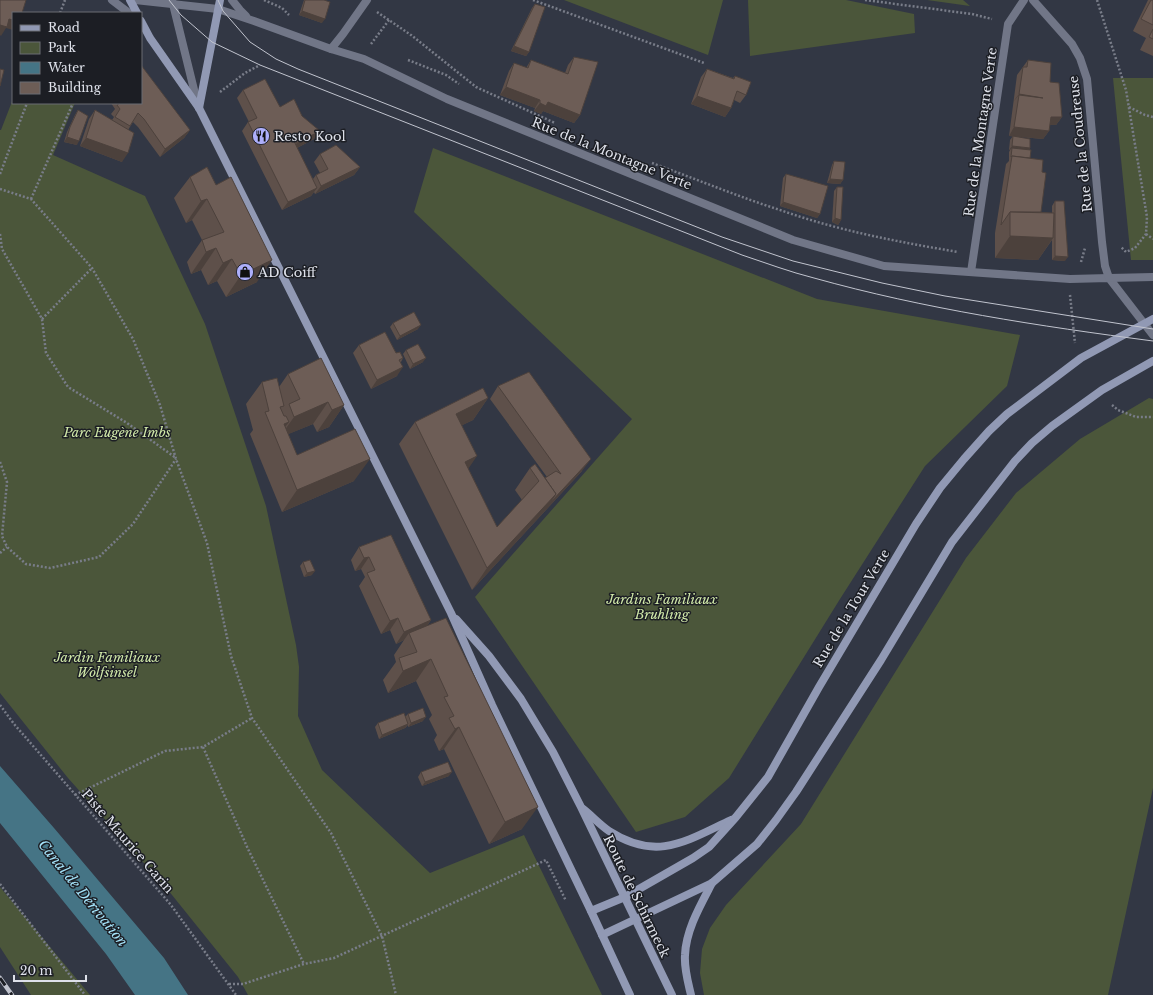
<svg xmlns="http://www.w3.org/2000/svg" width="1153" height="995" viewBox="0 0 1153 995" font-family="'Libre Baskerville',serif">
<style>
.green{fill:#4b563a}
.water{fill:#457485}
.lines{fill:none;stroke-linecap:round;stroke-linejoin:round}
.path{stroke:#797d89;stroke-width:2.5;stroke-dasharray:2 2;stroke-linecap:butt}
.service{stroke:#717687;stroke-width:8}
.minor{stroke:#717687;stroke-width:8}
.secondary{stroke:#9199b4;stroke-width:8}
.tram{stroke:#c1c4ce;stroke-width:1}
.rail-casing{stroke:#c1c4ce;stroke-width:4.5}
.rail{stroke:#1c1e24;stroke-width:3;stroke-dasharray:9;stroke-linecap:butt}
.wall{fill:#5e504a}
.shaded-wall{fill:#4c413c}
.building{fill:#6d5d56;stroke:#4c413c}
.labels{text-anchor:middle;stroke-width:3;stroke-linejoin:round;paint-order:stroke}
.street-label{font-size:13px;fill:#dee1ea;stroke:#1c1e24}
.poi-label{font-size:13px;fill:#dee1ea;stroke:#1c1e24;text-anchor:start}
.park-label{font-size:13px;font-style:italic;fill:#d1e9a9;stroke:#1c1e24}
.water-label{font-size:14px;font-style:italic;fill:#a5e4fb;stroke:#1c1e24}
</style>
<rect width="100%" height="100%" fill="#323744"/>
<!-- green -->
<g class="green">
<path d="M564,0h159l-15,55z"/>
<path d="M748,0h98l68,14 1,19 -165,23z"/>
<path d="M927,0h36l7,6z"/>
<path d="M1113,78h40v182h-22z"/>
<path d="M13,99v4h62l-22,52 92,41 60,128 61,182 30,139 3,22 -1,49 24,54 108,103 94,-38 78,160h-354l-10,-18 -70,-87 -100,-112 -68,-85v-563h1z"/>
<path d="M433,148l384,151 203,36 -13,51 -82,80 -85,133 -111,179 -44,39 -49,15 -161,-235 157,-178 -218,-207z"/>
<path d="M1149,398l4,1v389l-45,207h-404l-4,-22 2,-24 8,-21 16,-23 75,-81 165,-266 50,-65 64,-54z"/>
<path d="M0,887l90,108h-59l-31,-48z"/>
</g>
<!-- water -->
<path class="water" d="M0,766l54,62 110,130 24,37h-53l-29,-41 -106,-131z"/>
<g class="lines">
<!-- path -->
<g class="path">
<path d="M264,0l18,8 7,7"/>
<path d="M533,0l171,63"/>
<path d="M865,0l107,14 20,5"/>
<path d="M1097,0l29,90 21,127 -1,17 -11,14 -9,4 -5,-5"/>
<path d="M377,12l34,23 65,52 79,36"/>
<path d="M60,13l5,-13"/>
<path d="M371,44l18,-24"/>
<path d="M408,60l38,15 13,9"/>
<path d="M220,92l25,-19 15,-8"/>
<path d="M1129,107l16,8 8,2"/>
<path d="M652,163c44,16 87,34 131,48 57,20 116,31 175,41"/>
<path d="M0,174l27,-71"/>
<path d="M0,189l31,10 61,69 41,71 27,66 16,54 31,84 24,113 21,62 79,115 51,103 14,59"/>
<path d="M31,199l42,-96"/>
<path d="M0,234l2,15 40,70 4,34 22,34 59,36 49,35"/>
<path d="M1146,234l7,5"/>
<path d="M1081,262l4,-14"/>
<path d="M1070,295l5,48"/>
<path d="M42,319l50,-51"/>
<path d="M1112,405l6,5 18,7h17"/>
<path d="M0,462l7,20 -5,54 5,11 19,17 24,4 49,-11 34,-33 43,-65"/>
<path d="M0,553l7,-6"/>
<path d="M0,705l14,19 157,181 65,90"/>
<path d="M203,747l45,102 56,115"/>
<path d="M75,795l90,-44 38,-4 49,-29"/>
<path d="M0,884l85,111"/>
<path d="M229,984h14l61,-20 30,-6 212,-98 20,41"/>
</g>
<!-- service -->
<path class="service" d="M172,0l26,106"/>
<!-- minor -->
<g class="minor">
<path d="M112,0l17,13"/>
<path d="M135,0l83,9 36,12 77,28 33,10 83,40 346,141 91,26 186,13 39,-1 44,57"/>
<path d="M232,0l8,10 6,6"/>
<path d="M1033,0l39,44 8,14 7,21 15,163 3,24 4,12 44,-1"/>
<path d="M331,49l12,-15 24,-34"/>
<path d="M971,272l37,-248 16,-24"/>
</g>
<!-- secondary -->
<g class="secondary">
<path d="M130,0l7,13"/>
<path d="M141,21l9,17 49,70 252,505 41,92 99,206 39,84"/>
<path d="M199,108l21,-108"/>
<path d="M456,619l33,37 32,43 32,53 28,55 91,188"/>
<path d="M583,809c9,7 17,16 26,22 48,31 77,10 122,-11"/>
<path d="M591,911l34,-14 68,-39 16,-11 27,-30 32,-40 51,-90 97,-163 24,-36 24,-29 25,-28 18,-17 74,-56 72,-39"/>
<path d="M602,935l110,-52 45,-39 19,-24 20,-28 85,-132 71,-118 63,-81 17,-18 20,-17 50,-36 51,-29"/>
<path d="M691,995c-3,-13 -7,-26 -6,-40 1,-25 15,-49 27,-72"/>
</g>
<!-- tram -->
<g class="tram">
<path d="M169,0l12,15 31,27 48,23 482,190c24,8 48,17 72,23 111,31 225,48 339,63"/>
<path d="M218,0l5,11 27,31 26,17 22,10 424,168 71,24 89,22 63,13 208,33"/>
</g>
<defs>
<path id="rail" d="M0,978l12,17"/>
</defs>
<!-- rail casing -->
<use href="#rail" class="rail-casing"/>
<!-- rail -->
<use href="#rail" class="rail"/>
</g>
<!-- wall -->
<g class="wall">
<path d="M304,0h20l-2,23 -23,-8z"/>
<path d="M1148,0h5v56l-13,-6 6,-12 -13,-7z"/>
<path d="M535,4l-6,48 -3,4 -15,-5 21,-43z"/>
<path d="M574,57l6,58 -6,8 -31,-12 -2,3 -7,-3 1,-3 -35,-13 9,-24 5,-8 12,5 5,-8 34,13 3,-8z"/>
<path d="M1028,60l22,22 12,35 -6,8h-6l-1,6 -6,8 -34,-3 8,-61z"/>
<path d="M707,69l26,9 2,-2 11,19 -6,8 -6,-3 -3,8 -6,9 -34,-13 10,-27z"/>
<path d="M243,90l37,17 34,32 -17,9 16,31 3,-4 4,-2 -6,-11 6,-8 40,13 -6,8 -39,19 -1,-2 -3,4 -29,14 -40,-79 6,-9h1l-12,-24z"/>
<path d="M111,103h30l49,27 -6,8 -24,19 -22,-30 -5,-5 -5,8 -6,32 -42,-16 9,-27 6,-9 17,10 2,-3 -3,-3 4,-5z"/>
<path d="M78,110l-1,35 -13,-3 3,-10 8,-17z"/>
<path d="M1013,136l17,12 -1,2 1,8 12,14 -1,40 11,1v-7l3,-5 10,60 -13,-1v-20l-14,20 -43,-2v-25l11,-69 3,-3v-9l1,-2h-1l1,-10z"/>
<path d="M834,161l9,19 -3,4 -13,-1 5,-18z"/>
<path d="M207,167l50,115 -31,15 -9,-16 -9,4 -7,-15 -10,4 -4,-12 15,-22 -10,-20 -6,3 -12,-25 16,-21z"/>
<path d="M786,174l34,40 -3,4 -37,-12 3,-28z"/>
<path d="M837,187l4,33 -3,5 -6,-3 2,-31z"/>
<path d="M393,323l25,6 -21,11 -7,-13z"/>
<path d="M359,345l37,8 7,5 -2,4 -4,14 -26,13 -18,-36z"/>
<path d="M406,350l17,12 -13,7 -7,-15z"/>
<path d="M288,374l56,31 -15,22 -12,5 -4,-8 -25,10 9,21 57,26 -72,31 -32,-78 3,-4 -7,-26 16,-22 17,5z"/>
<path d="M498,386l84,85 -110,119 -73,-146 16,-22 73,-24 -15,22 -11,5 6,44 29,58 25,-27 -7,-10 15,-22 15,10 2,-1 -57,-78z"/>
<path d="M391,535l40,85 -4,6 95,203 -33,15 -45,-95 -5,2 -5,-11 3,-5 -8,-16 3,-4 -16,-34 -28,12 -5,-13 13,-18 -2,-7 10,-15 -8,4 -6,-14 -9,4 -22,-48 6,-9 -4,-8 -6,2 -4,-11 8,-13z"/>
<path d="M303,562l9,13 -8,2 -4,-11z"/>
<path d="M408,714l15,7 -15,6v-2l-3,3 -26,11 -4,-12 3,-4 27,-6z"/>
<path d="M421,772l28,4 -27,10 -4,-9z"/>
</g>
<!-- shaded-wall -->
<g class="shaded-wall">
<path d="M302,11l23,8 -3,4 -23,-8z"/>
<path d="M9,19l4,1v10l-7,-2 -5,8 -1,-1v-10z"/>
<path d="M514,46l15,6 -3,4 -15,-5z"/>
<path d="M506,87l34,13 -5,8 -35,-13z"/>
<path d="M1019,94l24,4 -24,-3 -6,7z"/>
<path d="M697,96l34,12 -6,9 -34,-13z"/>
<path d="M548,102l32,13 -6,8 -31,-12 -2,3 -7,-3 6,-8z"/>
<path d="M1051,117h11l-6,8h-11z"/>
<path d="M1014,127l35,4 -6,8 -34,-3z"/>
<path d="M190,130l-6,8 -24,19 5,-8z"/>
<path d="M320,131l-6,8 -23,12 6,-8z"/>
<path d="M67,137l12,4 -2,4 -13,-3z"/>
<path d="M86,138l42,15 -6,9 -42,-16z"/>
<path d="M1012,146l18,2 -3,4 -15,-4 -2,2h-1z"/>
<path d="M360,167l-6,8 -39,19 6,-8z"/>
<path d="M830,179l13,1 -3,4 -13,-1z"/>
<path d="M317,188l-6,8 -29,14 6,-8z"/>
<path d="M207,199l-15,21 -6,3 15,-22z"/>
<path d="M783,202l37,12 -3,4 -37,-12z"/>
<path d="M835,218l6,2 -3,5 -6,-3z"/>
<path d="M1010,236l43,2 -15,22 -43,-2z"/>
<path d="M216,248l-15,22 -10,4 15,-22z"/>
<path d="M1055,256l13,1 -3,4 -13,-1z"/>
<path d="M232,259l-15,22 -9,4 15,-22z"/>
<path d="M272,260l-15,22 -31,15 15,-22z"/>
<path d="M421,325l-3,4 -21,11 3,-4z"/>
<path d="M426,358l-3,4 -13,7 3,-5z"/>
<path d="M403,367l-6,9 -26,13 6,-9z"/>
<path d="M488,398l-15,22 -32,16 15,-22z"/>
<path d="M328,402l-15,22 -34,14 15,-21z"/>
<path d="M344,405l-15,22 -12,5 15,-22z"/>
<path d="M289,422l-13,17 8,-15z"/>
<path d="M477,456l-15,22 3,-16z"/>
<path d="M370,459l-16,22 -72,31 15,-22z"/>
<path d="M591,459l-9,12 -110,119 15,-22 69,-74z"/>
<path d="M369,557l-8,12 -6,2 9,-13z"/>
<path d="M315,571l-3,4 -8,2 3,-4z"/>
<path d="M398,618l-8,12 -9,4 9,-13z"/>
<path d="M431,620l-8,12 -14,1 -5,7 -8,4 8,-12z"/>
<path d="M431,659l-15,22 -28,12 15,-22z"/>
<path d="M426,717l-3,4 -15,6 3,-4z"/>
<path d="M408,724l-3,4 -26,11 3,-4z"/>
<path d="M459,727l-15,22 -5,2 16,-22z"/>
<path d="M452,772l-3,4 -27,10 3,-4z"/>
<path d="M538,807l-16,22 -33,15 16,-22z"/>
</g>
<!-- building -->
<g class="building">
<path d="M0,0h26l-4,13h-9v7l-4,-1 -2,8 -7,-2z"/>
<path d="M305,0h19l6,2 -5,17 -23,-8z"/>
<path d="M1151,0h2v25l-12,-6z"/>
<path d="M535,4l10,3 -16,45 -15,-6z"/>
<path d="M1153,29v10l-4,-2z"/>
<path d="M574,57l24,5 -18,53 -32,-13 -2,4 -6,-3v-3l-34,-13 8,-24 14,5 3,-8 37,14z"/>
<path d="M1028,60l23,3 -1,19 9,1 3,34h-11l-2,14 -35,-4 5,-32 24,3 -24,-4 4,-27h4z"/>
<path d="M141,65l49,65 -25,19 -21,-30 -6,-6 -8,13 -15,-9 5,-8 -3,-4 3,-2h21z"/>
<path d="M0,69l4,1 -4,16z"/>
<path d="M707,69l27,10 1,-3 16,6 -5,13 -9,-4 -6,17 -34,-12z"/>
<path d="M265,79l15,28 14,-8 8,17 18,15 -23,12 -4,-7 -1,1 25,51 -29,14 -40,-80 9,-4 -14,-28z"/>
<path d="M78,110l10,6 -9,25 -12,-4 3,-10z"/>
<path d="M95,110l39,23 -6,20 -42,-15z"/>
<path d="M1013,136l17,3v9l-18,-2z"/>
<path d="M336,145l24,22 -39,19 -5,-11 12,-6 -8,-15z"/>
<path d="M1012,148l19,2 -1,8 -18,-2 -1,1z"/>
<path d="M1012,156l31,4 -1,12 4,1 -5,39h-31l-9,13z"/>
<path d="M834,161l11,1 -2,18 -13,-1z"/>
<path d="M207,167l9,18 15,-8 41,83 -31,15 -9,-16 -9,4 -7,-15 -10,4 -4,-12 22,-8 -17,-33 -6,2 -11,-24z"/>
<path d="M786,174l42,12 -8,28 -37,-12z"/>
<path d="M837,187h6l-2,33 -6,-2z"/>
<path d="M1055,201h9l4,56 -13,-1z"/>
<path d="M1010,212l44,1 -1,25 -43,-2z"/>
<path d="M414,312l7,13 -21,11 -7,-13z"/>
<path d="M385,332l11,21 4,-1 3,6 -4,2 4,7 -26,13 -18,-35z"/>
<path d="M418,344l8,14 -13,6 -7,-14z"/>
<path d="M321,358l23,47 -12,5 -4,-8 -34,15 -5,-13 11,-5 -12,-25z"/>
<path d="M529,372l62,87 -42,45 7,-10 -11,-16 11,-7 5,3 -63,-88z"/>
<path d="M277,378l7,28 -4,1 4,9h2l3,6 -5,2 13,31 58,-26 15,30 -73,31 -32,-78 4,-1 -7,-29z"/>
<path d="M483,388l5,10 -32,16 21,42 -12,6 32,65 42,-46 -9,-13 5,-4 21,30 -69,74 -72,-146z"/>
<path d="M391,535l40,85 -27,12 -6,-14 -8,3 -23,-48 8,-3 -6,-13 -5,1 -5,-11z"/>
<path d="M310,560l5,11 -8,2 -4,-11z"/>
<path d="M446,618l92,189 -33,15 -46,-95 -4,2 -6,-11 5,-2 -10,-19 4,-1 -17,-37 -28,12 -4,-13 18,-6 -8,-19z"/>
<path d="M423,708l3,9 -15,6 -3,-9z"/>
<path d="M404,713l4,11 -26,11 -4,-12z"/>
<path d="M448,762l4,10 -27,10 -4,-10z"/>
</g>
<!-- icons -->
<defs>
<symbol id="restaurant-disc" viewBox="-11 -11 22 22"><circle r="9.5" fill="#adaffb" stroke="#1c1e24"/><path d="M-5-6h1v4h1v-4h1v4h1v-4h1v5L-1.5 .5V6h-2V.5L-5-1ZM5-6V6H3V1.5H1.5Q1.5-4 5-6Z" fill="#111"/></symbol>
<symbol id="shop-disc" viewBox="-11 -11 22 22"><circle r="9.5" fill="#adaffb" stroke="#1c1e24"/><path d="M-5-2.5h2.3a2.7 3.5 0 0 1 5.4 0H5L5.5 6h-11ZM-1.5-2.5h3a1.5 2.3 0 0 0-3 0Z" fill="#111"/></symbol>
</defs>
<g fill-rule="evenodd">
<use href="#restaurant-disc" x="251" y="126" width="20" height="20"/>
<use href="#shop-disc" x="235" y="262" width="20" height="20"/>
</g>
<g class="labels">
<!-- street labels -->
<g class="street-label">
<text transform="translate(980 132) rotate(-82)" y="5">Rue de la Montagne Verte</text>
<text transform="translate(1080 144) rotate(-96)" y="5">Rue de la Coudreuse</text>
<text transform="translate(612 153) rotate(22)" y="5">Rue de la Montagne Verte</text>
<text transform="translate(851 608) rotate(-59)" y="5">Rue de la Tour Verte</text>
<text transform="translate(128 841) rotate(49)" y="5">Piste Maurice Garin</text>
<text transform="translate(637 896) rotate(64)" y="5">Route de Schirmeck</text>
</g>
<!-- poi labels -->
<g class="poi-label">
<text x="274" y="141">Resto Kool</text>
<text x="258" y="277">AD Coiff</text>
</g>
<!-- park labels -->
<g class="park-label">
<text x="117" y="437">Parc Eugène Imbs</text>
<text x="662" y="604">Jardins Familiaux<tspan x="662" dy="15">Bruhling</tspan></text>
<text x="107" y="662">Jardin Familiaux<tspan x="107" dy="15">Wolfsinsel</tspan></text>
</g>
<!-- water labels -->
<g class="water-label">
<text transform="translate(83 893) rotate(51)" y="5">Canal de Dérivation</text>
</g>
</g>
<!-- legend -->
<rect x="12" y="12" width="130" height="92" fill="#1c1e24" stroke="#6a6c73"/>
<rect x="20" y="25" width="20" height="6" fill="#9199b4" stroke="#6a6c73"/>
<text x="48" y="32" font-size="12" fill="#dee1ea">Road</text>
<rect x="20" y="42" width="20" height="12" fill="#4b563a" stroke="#6a6c73"/>
<text x="48" y="52" font-size="12" fill="#dee1ea">Park</text>
<rect x="20" y="62" width="20" height="12" fill="#457485" stroke="#6a6c73"/>
<text x="48" y="72" font-size="12" fill="#dee1ea">Water</text>
<rect x="20" y="82" width="20" height="12" fill="#6d5d56" stroke="#6a6c73"/>
<text x="48" y="92" font-size="12" fill="#dee1ea">Building</text>
<!-- scale -->
<path d="M14 975v6h72v-6" fill="none" stroke="#dee1ea" stroke-width="2"/>
<text x="20" y="975" font-size="12" fill="#dee1ea" stroke="#1c1e24" stroke-width="3" paint-order="stroke">20 m</text>
</svg>
